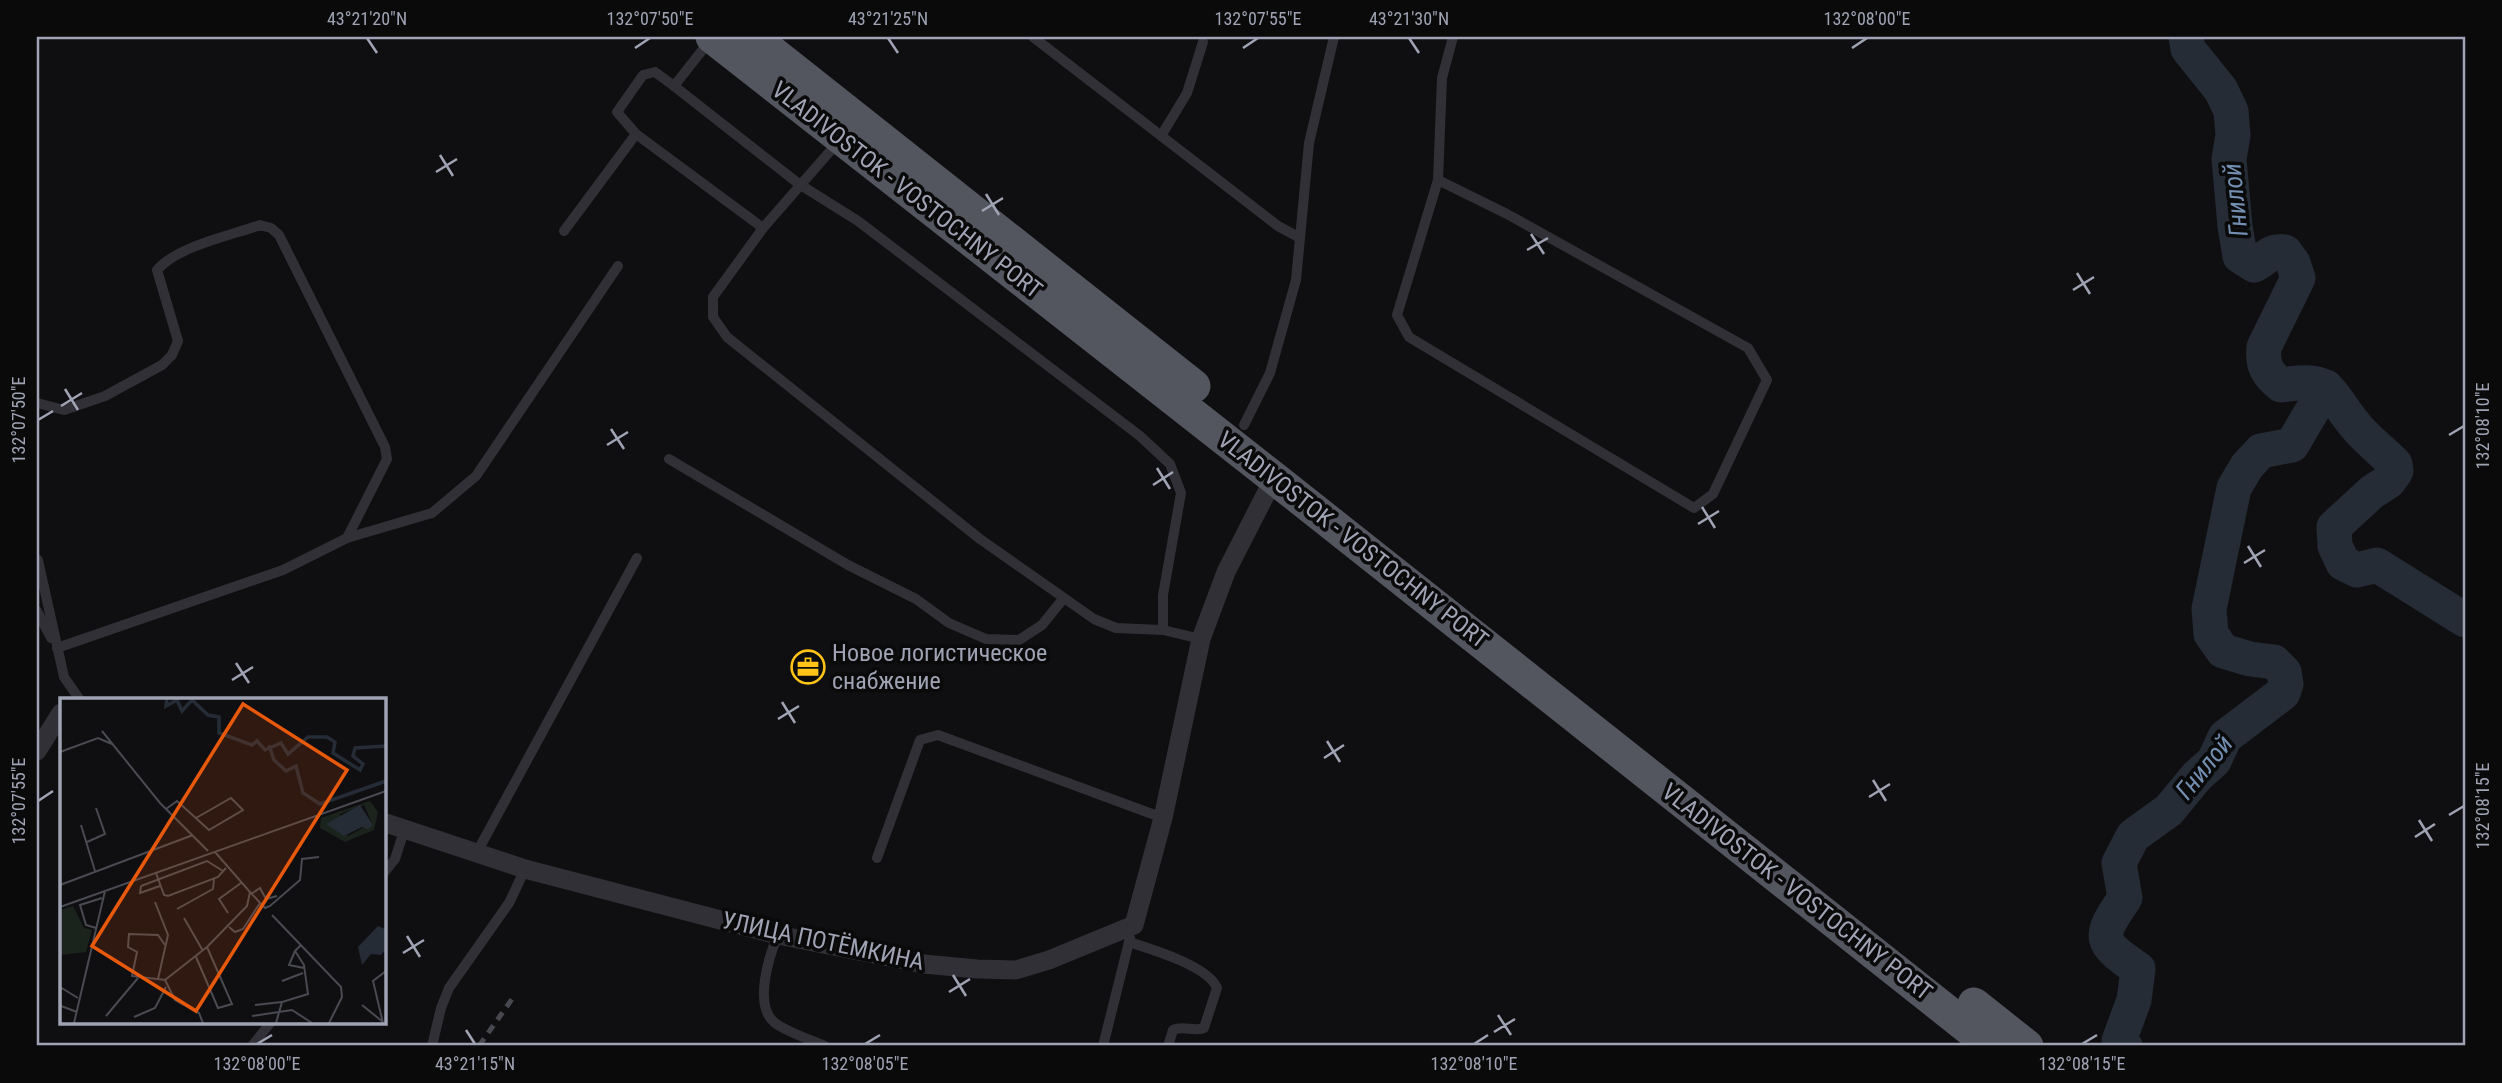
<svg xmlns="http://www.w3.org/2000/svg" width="2502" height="1083" viewBox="0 0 2502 1083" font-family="'Roboto Condensed',sans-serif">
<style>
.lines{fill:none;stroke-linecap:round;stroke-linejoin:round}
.river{stroke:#252c35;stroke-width:35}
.service{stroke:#303036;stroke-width:10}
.minor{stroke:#303036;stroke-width:19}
.trunk{stroke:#53565e;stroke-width:33}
.rail{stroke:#47484f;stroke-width:5;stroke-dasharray:9 7;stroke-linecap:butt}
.ticks{fill:none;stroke:#9fa3b3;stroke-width:2.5}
.labels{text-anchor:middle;stroke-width:7;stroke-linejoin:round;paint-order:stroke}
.street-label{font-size:24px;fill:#9fa3b3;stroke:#0a0a0b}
.poi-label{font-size:24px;fill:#9fa3b3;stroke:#0a0a0b;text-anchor:start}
.water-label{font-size:26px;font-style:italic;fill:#728fb2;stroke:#0a0a0b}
.inset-river{fill:none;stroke:#252c35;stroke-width:3.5}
.inset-road{fill:none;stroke:#494a52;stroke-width:2}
.view{fill:#e8590c;fill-opacity:0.15;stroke:#e8590c;stroke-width:3.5}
.inset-edge{fill:none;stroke:#9fa3b3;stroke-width:3.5}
.neatline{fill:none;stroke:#9fa3b3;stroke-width:2.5}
.ticks-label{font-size:18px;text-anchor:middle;fill:#9fa3b3}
</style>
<rect width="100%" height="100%" fill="#0f0f11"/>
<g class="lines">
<!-- river -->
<g class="river">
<path d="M2186,37l2,12 33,41 10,21 2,24 -4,24 6,67 5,30 14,9c12,-6 17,-16 31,-13l8,11 5,15 -34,69c-2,18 3,27 17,38 53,-8 45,5 74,40 11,14 27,26 40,39l1,7 -7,10 -17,11 -38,35 1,19 8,17 14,7 20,-5 88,55"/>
<path d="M2125,1046l-6,-5 15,-41 4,-31c-39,-27 -41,-31 -13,-71l-6,-35 14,-27 36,-26 28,-34 17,-15 11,-24 58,-44 3,-9 -2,-12 -10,-10 -24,-3 -27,-8 -12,-17 -2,-25 25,-121 13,-22 14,-15 31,-6 34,-58"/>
</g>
<!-- service -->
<g class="service">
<path d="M1033,37l245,189 22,12"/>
<path d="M708,43l-34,43 -19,-14 -12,3 -26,37 19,22 127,94"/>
<path d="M674,86l125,98 59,37 282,215 30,28 11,29 -18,102v35"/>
<path d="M1161,136l26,-43 16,-51"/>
<path d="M839,141l-76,87 -50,69v20l14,20 253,202 114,80 22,9 47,2 38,9"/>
<path d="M1438,180l69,34 241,134 19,32 -54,114 -19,14 -285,-171 -12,-22 41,-135 4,-102 11,-41"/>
<path d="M564,231l72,-97"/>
<path d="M37,403l27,7 41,-14 57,-31 10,-10 6,-14 -21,-71c21,-24 72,-34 103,-45l11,3 8,7 106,212 2,12 -40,79"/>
<path d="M1244,425l26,-52 26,-93 13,-137 25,-106"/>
<path d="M669,459l179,106 68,34 33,24 37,16 33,1 23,-15 21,-26"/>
<path d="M38,560l26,117 16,23"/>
<path d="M37,611l14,27"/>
<path d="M57,648l226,-78 64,-32 85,-25 44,-37 142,-210"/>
<path d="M476,854l161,-296"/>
<path d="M877,858l43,-118 18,-5 225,83"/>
<path d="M383,874l12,-15 9,-28"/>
<path d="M778,935c-9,21 -25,71 -3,88 14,10 34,16 50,23"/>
<path d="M1129,942c22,7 79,24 88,46l-13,40c-10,4 -21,-3 -31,2l-5,16"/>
<path d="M252,1046l19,-24"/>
<path d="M432,1046l9,-38 8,-20 60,-85 16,-34"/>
<path d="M1103,1046l27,-108"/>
</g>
<!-- minor -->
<g class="minor">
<path d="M37,751l24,-38"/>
<path d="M383,822l142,47 253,66 146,29 53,5 39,1 33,-10 85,-35 29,-107 38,-179 25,-67 48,-94"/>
</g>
<!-- trunk -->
<g class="trunk">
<path d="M712,37l562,441 717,568"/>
<path d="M753,37l441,349"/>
<path d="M1974,1004l53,42"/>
</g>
<!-- rail -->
<path class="rail" d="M479,1046l33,-47"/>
</g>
<!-- ticks -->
<path class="ticks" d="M367,38l10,15M888,38l10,15M1409,38l10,15M635,48l15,-10M1243,48l15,-10M1852,48l15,-10M440,155l13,21M436,172l21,-13M986,194l13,21M982,211l21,-13M1531,234l13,20M1527,250l21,-12M2077,273l13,21M2073,290l21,-13M65,389l13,21M61,406l21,-13M38,420l15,-9M611,429l13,20M2449,435l15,-9M607,445l21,-13M1157,468l13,21M1153,485l20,-13M1702,507l13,21M1698,524l21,-13M2248,546l13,21M2244,563l21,-13M236,663l13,20M232,680l21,-13M782,702l13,21M778,719l21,-13M1327,741l13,21M1324,758l20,-13M1873,780l13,21M1869,797l21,-13M38,801l15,-10M2449,815l15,-9M2419,820l13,21M2415,837l20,-13M407,936l13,21M403,953l21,-13M953,975l13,21M949,992l21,-13M1498,1015l13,20M466,1030l9,14M1494,1032l21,-13M257,1044l15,-9M865,1044l15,-9M1474,1044l14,-9M2082,1044l15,-9"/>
<!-- icons -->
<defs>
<symbol id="office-ring" viewBox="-11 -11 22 22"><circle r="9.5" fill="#0a0a0b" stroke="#ffc318" stroke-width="1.5"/><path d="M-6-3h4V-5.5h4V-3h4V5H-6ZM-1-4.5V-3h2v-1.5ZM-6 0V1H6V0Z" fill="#ffc318"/></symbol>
</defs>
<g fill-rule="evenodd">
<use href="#office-ring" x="789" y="648" width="38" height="38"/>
</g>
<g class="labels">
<!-- street labels -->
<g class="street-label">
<text transform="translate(907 190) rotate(38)" y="8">VLADIVOSTOK - VOSTOCHNY PORT</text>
<text transform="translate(1353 540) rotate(38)" y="8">VLADIVOSTOK - VOSTOCHNY PORT</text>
<text transform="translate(1797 892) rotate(38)" y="8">VLADIVOSTOK - VOSTOCHNY PORT</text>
<text transform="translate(823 941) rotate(12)" y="8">УЛИЦА ПОТЁМКИНА</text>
</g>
<!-- poi labels -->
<g class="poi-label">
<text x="832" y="661">Новое логистическое<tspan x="832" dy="28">снабжение</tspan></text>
</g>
<!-- water labels -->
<g class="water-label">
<text transform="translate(2235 200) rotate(-96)" y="9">Гнилой</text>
<text transform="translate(2204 767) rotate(-51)" y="9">Гнилой</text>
</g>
</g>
<!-- overview -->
<g transform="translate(60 698)">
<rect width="326" height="326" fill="#0f0f11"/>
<path d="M310,103l8,11 -4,18 -29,12 -25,-14 1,-10zM304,107l8,18 -24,13 -8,-22zM13,208l11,22 8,2 -6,22 -26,3v-45z" fill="#1b231d" fill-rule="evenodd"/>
<path d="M300,107l13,20 -5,4 -6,-2 -18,9 -18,-12zM318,228l7,3v21l-4,5 -10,-1 -9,11 -4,-18z" fill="#252c35"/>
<path class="inset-river" d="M107,0l-1,8 11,-6 5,11 10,-11 16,15 11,2v16l33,12 5,-4 8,9 16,-7 7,11 20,-17h19l8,5 -2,11 27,17 3,-6 -10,-8 2,-8 31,-2M209,47l5,15 12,11 10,-5 7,27 17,11 66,-23"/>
<path class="inset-road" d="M42,33l58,72 48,48M0,54l38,-14 14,6M106,111l11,-8 32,29 34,-20 -12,-12 -35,20M21,127l14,46M27,144l18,-8 -9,-26M96,175l8,22 4,1 50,-19 8,-9M0,187l133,-50M81,188l66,-25 16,10M81,188l-1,7 20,-7M190,194l15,16 5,-2 30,-26 2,-21 17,-2M191,196l9,-6 6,11 11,-3M95,204l13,33 -10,44M0,209l326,-116M117,211l36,-20 1,-10M168,215l-9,-14 22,-16M212,217l69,72 1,10 -13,26M124,220l19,33M169,229l6,5 8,-3 17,-26M36,230l-10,-3 -6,-20 22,-7M105,247l-7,-10 -29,-1 -1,13 9,5 -5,24 33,4 42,-33 40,-41 3,-14 -35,-40M235,253l-6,14 15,3M136,259l22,51 14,-4 -25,-57M105,282l10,20 24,13 4,10M222,283l21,-8M0,289l18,11M0,295l1,13 16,6M195,307l27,-3M302,307l21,17M46,318l32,-38M192,318l40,-6 20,13M74,319l21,-9 11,-21M14,325l31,-132M216,325l6,-21 26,-8 -4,-29 -9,-14 6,-6M323,325l-10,-42 13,-10"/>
<path class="view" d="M183,6l104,66 -151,241 -104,-65z"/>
<rect width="326" height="326" class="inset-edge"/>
</g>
<!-- border -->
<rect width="2502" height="1083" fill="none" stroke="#0a0a0b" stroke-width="77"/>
<rect x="38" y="38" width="2426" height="1006" class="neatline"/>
<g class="ticks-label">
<text x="367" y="25">43°21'20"N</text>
<text x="650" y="25">132°07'50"E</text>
<text x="888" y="25">43°21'25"N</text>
<text x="1258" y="25">132°07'55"E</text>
<text x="1409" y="25">43°21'30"N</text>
<text x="1867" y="25">132°08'00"E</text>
<text transform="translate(19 420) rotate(-90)" y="6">132°07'50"E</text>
<text transform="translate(2483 426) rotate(-90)" y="6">132°08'10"E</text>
<text transform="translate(19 801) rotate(-90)" y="6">132°07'55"E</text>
<text transform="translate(2483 806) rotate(-90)" y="6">132°08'15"E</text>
<text x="257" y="1070">132°08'00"E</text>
<text x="475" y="1070">43°21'15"N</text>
<text x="865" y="1070">132°08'05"E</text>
<text x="1474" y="1070">132°08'10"E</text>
<text x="2082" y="1070">132°08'15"E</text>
</g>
</svg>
